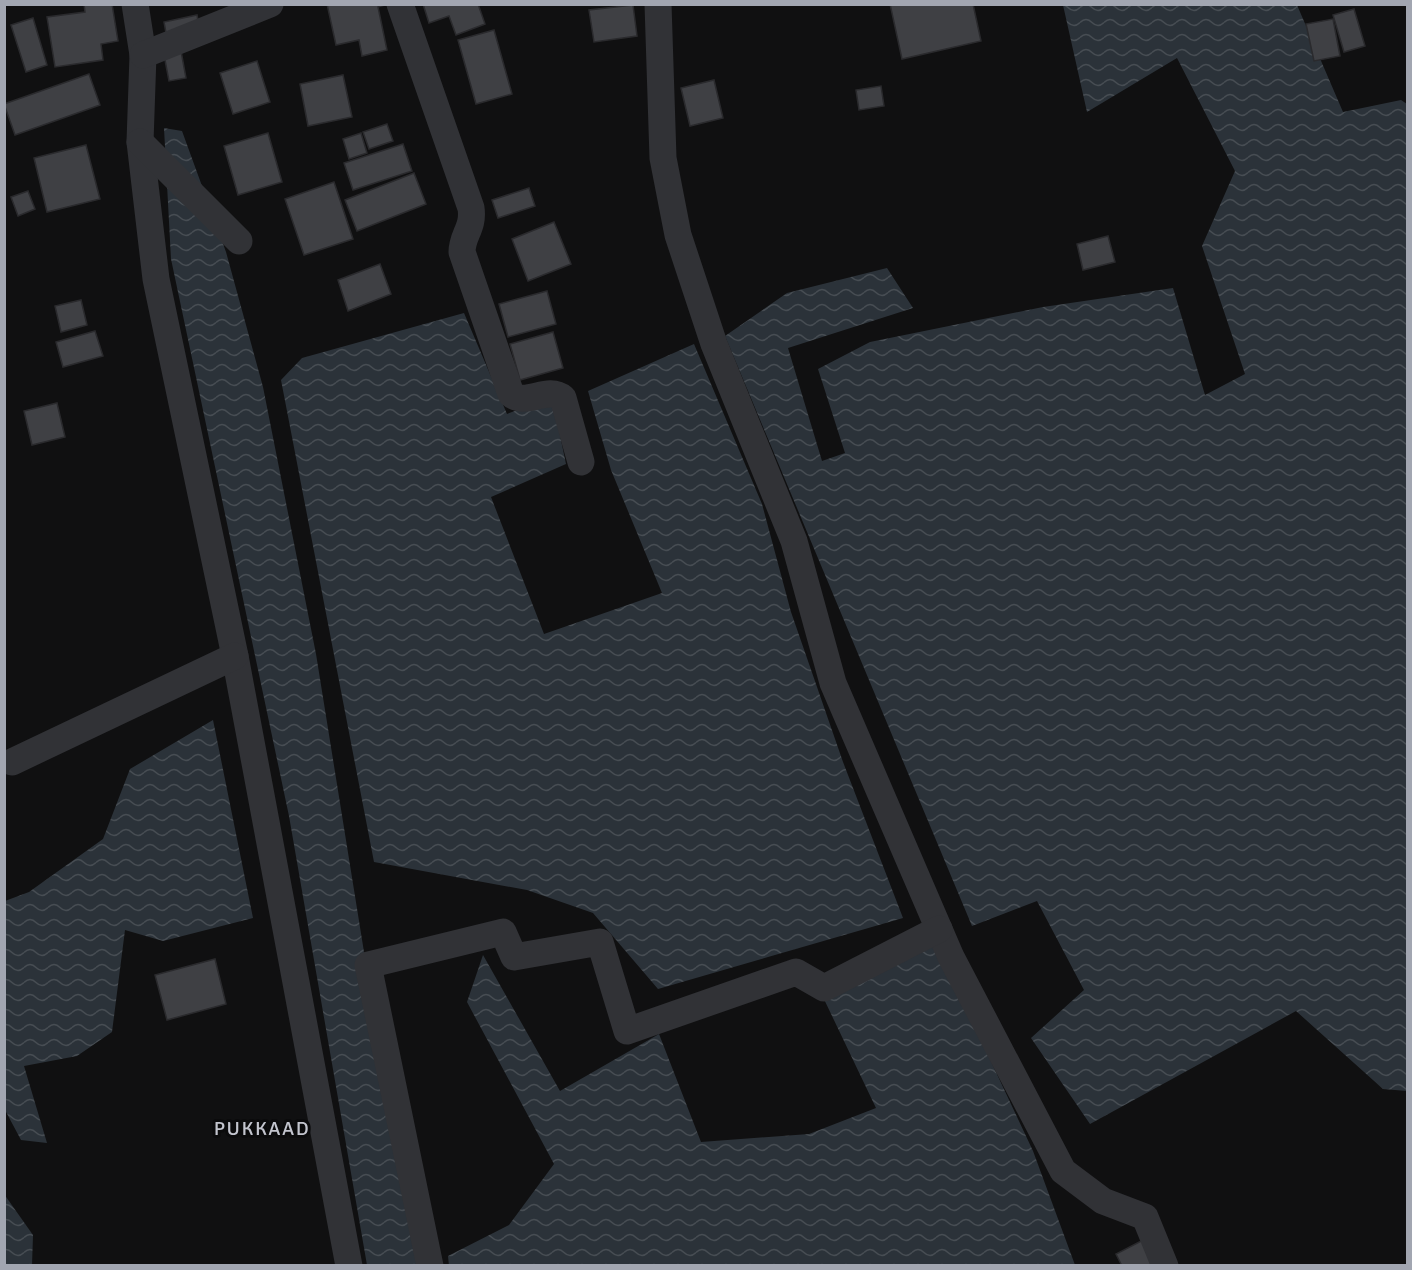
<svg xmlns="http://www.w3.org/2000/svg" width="1412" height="1270" viewBox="0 0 1412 1270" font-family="Signika,sans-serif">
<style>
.water{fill:url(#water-waves)}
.building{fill:#3f4044;stroke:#2a2a2d;stroke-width:1.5}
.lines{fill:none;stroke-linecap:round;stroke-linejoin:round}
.minor{stroke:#313236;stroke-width:27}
.labels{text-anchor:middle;stroke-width:6;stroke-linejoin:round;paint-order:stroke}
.neighbourhood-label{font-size:20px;letter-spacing:1.5px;fill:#c3c5ce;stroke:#0b0b0c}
</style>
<defs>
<pattern id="water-waves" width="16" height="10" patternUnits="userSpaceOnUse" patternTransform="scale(1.5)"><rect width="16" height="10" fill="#2b3239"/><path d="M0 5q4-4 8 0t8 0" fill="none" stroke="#474d53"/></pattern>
</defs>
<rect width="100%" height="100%" fill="#101011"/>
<!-- water -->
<g class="water">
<path d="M1063,5h234l46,107 58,-12 6,4v987l-24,-2 -87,-78 -206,113 -59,-86 53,-48 -47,-89 -65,25 -247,-590 62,-43 100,-25 26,40 -125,40 34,113 23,-8 -27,-84 52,-27 173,-35 130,-19 32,107 40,-21 -43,-128 33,-75 -58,-113 -90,54z"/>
<path d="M164,128l18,3 44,121 37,135 53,267 77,478 25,133h-51l-78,-449 -118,-557z"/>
<path d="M464,313l43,101 45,-17 14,67 -75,33 53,137 118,-41 -51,-123 -23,-79 106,-47 68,160 29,108 52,150 60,156 -245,71 -65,-76 -66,-23 -153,-28 -93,-482 21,-22z"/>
<path d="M213,720l40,198 -90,23 -38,-11 -13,102 -35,24 -53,10 23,77 -26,-3 -16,-30v-209l24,-9 74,-53 27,-70z"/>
<path d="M934,940l99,211 42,114 -626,1 -1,-10 61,-31 45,-61 -87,-162 16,-47 77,136 99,-57 42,108 108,-8 67,-26 -54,-113z"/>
<path d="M4,1194l29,41 -1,30h-27z"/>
</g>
<!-- building -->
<g class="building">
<path d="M84,4h28l6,37 -17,3 2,16 -48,7 -8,-50 38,-5z"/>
<path d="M327,4h61l-10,3 9,43 -25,6 -3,-16 -23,5z"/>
<path d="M423,4h55l7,20 -29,11 -7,-19 -20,7z"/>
<path d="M890,4h83l8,37 -79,18z"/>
<path d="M633,5l4,31 -43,6 -5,-32z"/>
<path d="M1354,9l11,37 -21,6 -11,-37z"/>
<path d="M197,15l2,11 -33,7 -2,-11z"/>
<path d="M33,18l14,47 -21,7 -15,-47z"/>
<path d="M1333,19l7,37 -26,5 -8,-37z"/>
<path d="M494,30l18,64 -36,10 -18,-64z"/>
<path d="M181,51l5,27 -17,3 -5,-26z"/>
<path d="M257,61l13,41 -37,12 -13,-41z"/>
<path d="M89,74l11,31 -85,30 -11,-31z"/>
<path d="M343,75l9,42 -44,9 -8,-42z"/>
<path d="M714,80l9,38 -33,8 -9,-38z"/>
<path d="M881,86l3,20 -25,4 -3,-20z"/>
<path d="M387,124l6,17 -24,8 -6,-17z"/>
<path d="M268,133l14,49 -44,13 -14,-49z"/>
<path d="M361,133l6,20 -18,6 -6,-20z"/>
<path d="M403,144l9,27 -59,19 -9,-27z"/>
<path d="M86,145l14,54 -53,13 -13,-54z"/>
<path d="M414,173l12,31 -69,27 -12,-31z"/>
<path d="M334,182l19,57 -49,16 -19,-56z"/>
<path d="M529,188l6,18 -37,12 -6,-18z"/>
<path d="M28,191l7,18 -17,7 -7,-19z"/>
<path d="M554,222l17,42 -43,17 -16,-42z"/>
<path d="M1108,236l7,26 -32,8 -6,-26z"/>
<path d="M380,264l11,30 -43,17 -10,-31z"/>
<path d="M547,291l9,33 -48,13 -9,-33z"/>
<path d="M81,300l6,25 -26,7 -6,-26z"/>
<path d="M95,331l8,25 -40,11 -7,-25z"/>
<path d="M553,332l10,36 -43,12 -10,-36z"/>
<path d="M57,403l8,34 -33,8 -8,-34z"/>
<path d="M215,959l11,45 -59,16 -12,-45z"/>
<path d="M1145,1239l13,27h-36l-6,-12z"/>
</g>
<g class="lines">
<!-- minor -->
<g class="minor">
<path d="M135,4l8,51 -3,87 16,137 79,377 114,610"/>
<path d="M400,4l71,204c3,20 -9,27 -9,44l49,142c14,13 37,-9 52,4l18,64"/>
<path d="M658,4l5,154 15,77 36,109 80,197 39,142 118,274 112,214 40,30 42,16 20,49"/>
<path d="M143,55l127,-51"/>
<path d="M140,142l99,99"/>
<path d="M12,762l223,-106"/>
<path d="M430,1266l-62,-301 135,-33 11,25 86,-15 27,89 169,-59 28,16 115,-59"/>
</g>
</g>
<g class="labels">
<!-- neighbourhood labels -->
<g class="neighbourhood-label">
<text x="262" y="1135">PUKKAAD</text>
</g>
</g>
<!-- border -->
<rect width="1412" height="1270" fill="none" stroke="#a2a6b1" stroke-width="12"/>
</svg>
